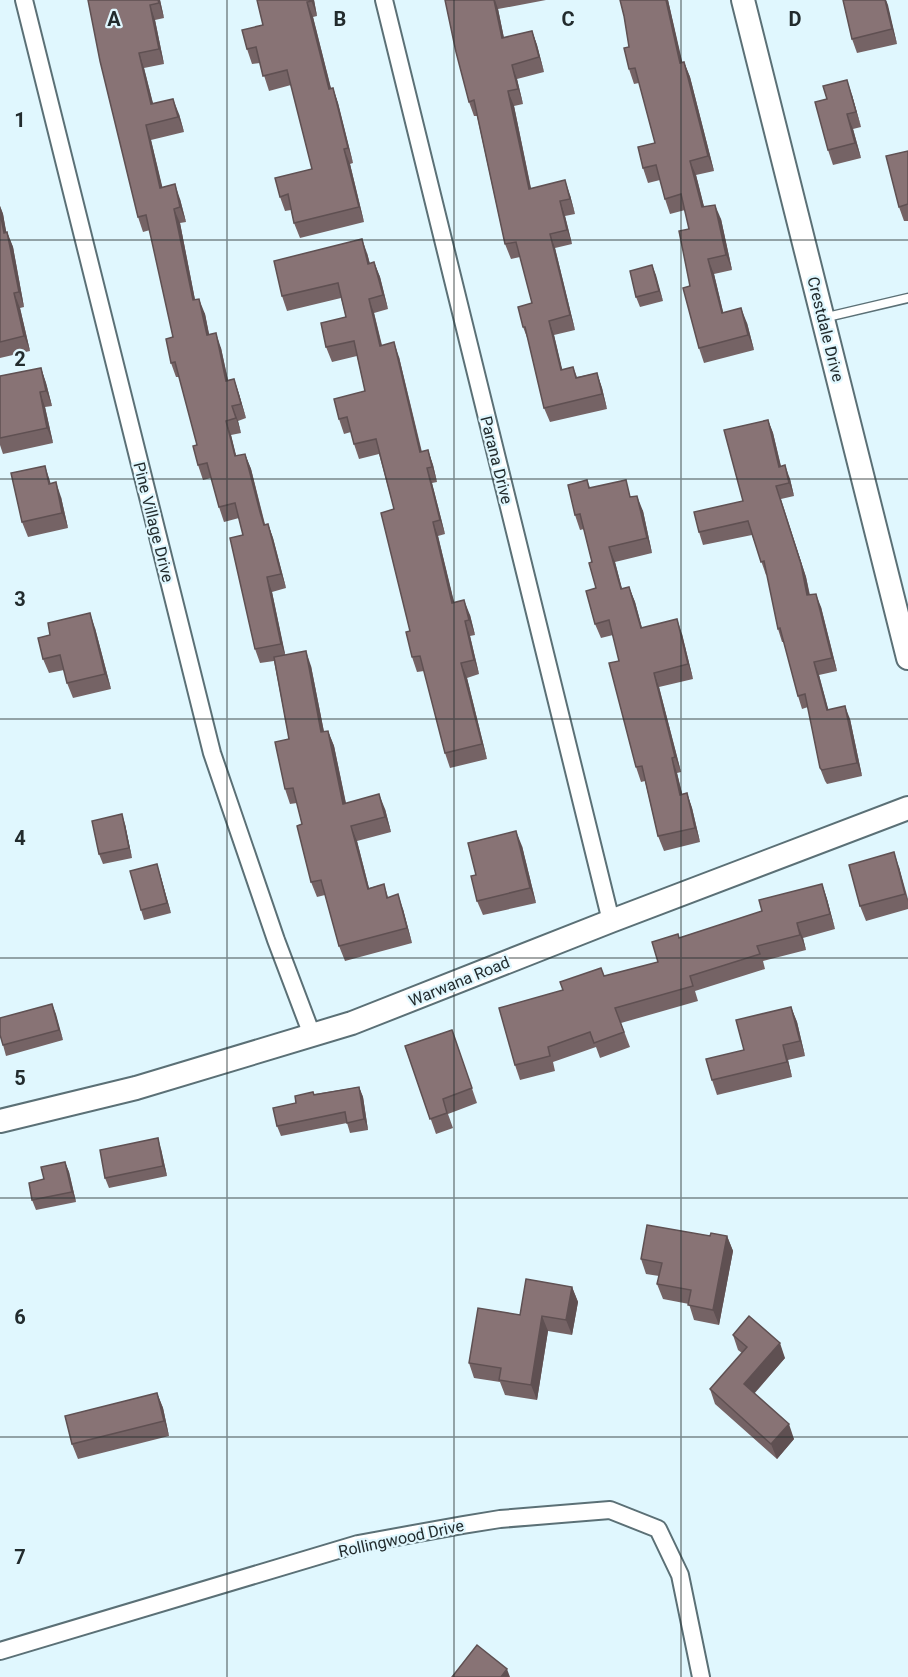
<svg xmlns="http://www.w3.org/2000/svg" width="908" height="1677" viewBox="0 0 908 1677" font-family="Roboto,sans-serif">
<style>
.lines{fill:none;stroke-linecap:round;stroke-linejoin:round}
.lane-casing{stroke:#5b7076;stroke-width:11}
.street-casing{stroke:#5b7076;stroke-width:20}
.secondary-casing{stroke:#5b7076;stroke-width:26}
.lane{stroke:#fff;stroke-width:8}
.street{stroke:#fff;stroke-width:16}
.secondary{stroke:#fff;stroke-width:22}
.wall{fill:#756365}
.shaded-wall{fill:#5f5052}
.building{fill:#887375;stroke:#5f5052;stroke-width:1.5}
.grid{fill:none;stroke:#222b2d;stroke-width:1.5;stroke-opacity:0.55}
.labels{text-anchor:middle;stroke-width:4.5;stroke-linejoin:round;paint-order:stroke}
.street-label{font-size:16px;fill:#222b2d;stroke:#e0f7fe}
.grid-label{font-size:20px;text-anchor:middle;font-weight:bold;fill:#222b2d;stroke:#e0f7fe;stroke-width:4.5;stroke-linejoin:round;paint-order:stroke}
</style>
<rect width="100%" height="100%" fill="#e0f7fe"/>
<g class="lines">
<defs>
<path id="lane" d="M823,318l85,-20"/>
<g id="street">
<path d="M24,0l188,753 64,187 36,95"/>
<path d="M384,0l227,921"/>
<path d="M0,1651l358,-107 105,-19 37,-6 110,-9 48,19 22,46 21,102"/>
</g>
<g id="secondary">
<path d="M743,0l165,658"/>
<path d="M0,1121l136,-33 216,-65 259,-102 297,-113"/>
</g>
</defs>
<!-- lane casing -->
<use href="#lane" class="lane-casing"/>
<!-- street casing -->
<use href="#street" class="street-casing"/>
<!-- secondary casing -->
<use href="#secondary" class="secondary-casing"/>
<!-- lane -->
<use href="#lane" class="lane"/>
<!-- street -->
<use href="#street" class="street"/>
<!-- secondary -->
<use href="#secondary" class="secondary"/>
</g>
<!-- wall -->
<g class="wall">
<path d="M88,0h72l4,18 -9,2 9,44 -20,4 9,36 26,10 5,18 -33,8 11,47 18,12 6,23 -6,1 15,77 10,14 4,20 12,14 7,32 6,-1 5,15 7,24 -8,3 3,12 -10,2 5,21 9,-2 6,15 14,55h3l5,14 13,50 -14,4 13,63 26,11 13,66 4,-1 6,15 12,57 39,6 6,23 -34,9 12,47 15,-4 4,13 15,12 9,34 -67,18 -6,-15 -14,-51 -8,2 -6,-15 -9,-58 -5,-21 -7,1 -5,-15 4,-50 -15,-78 -14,2 -5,-14 -12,-114 -4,-17 -15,4 -5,-15 -8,-29 -8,2 -5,-15 -1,-20 -18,-68h-3l-5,-14 2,-26 -23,-107 -7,2 -5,-15z"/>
<path d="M257,0h57l3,16 -4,1 18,72 2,-1 5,15 15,60 -3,1 14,58 -64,16 -6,-15 -3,-13 -6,1 -5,-14 32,-28 -21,-84 -22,6 -9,-28 -8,1 -5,-15 16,-24z"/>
<path d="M445,0h101l-48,9 6,29 28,-7 5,14 7,27 -27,7 6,25 -9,2 17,82 39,7 5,19 -10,2 7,28 -17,4 20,82 -21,5 8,35 11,-3 4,10 20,-4 5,15 5,21 -57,13 -6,-14 -16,-68 -5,-13 9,-24 -12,-46 -9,2 -6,-15 -28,-128h-3l-5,-14z"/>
<path d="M620,0h48l14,63 2,-1 6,15 24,94 -18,4 8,32 17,12 11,51 -18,4 9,38 24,11 7,27 -50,13 -5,-15 -9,-62 -1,-57 -4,-19 -15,4 -5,-15 -5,-19 -12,3 -5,-15 12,-25 -16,-60 -5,1 -5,-15v-22l-5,-31z"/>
<path d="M843,0h43l11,44 -40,9 -5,-14z"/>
<path d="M852,95l9,32 -8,2 8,29 -28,7 -5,-15 -1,-51z"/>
<path d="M908,151v70h-4l-5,-14z"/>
<path d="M0,206l3,8 3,18h1l6,15 11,60 -4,1 10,43 -30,7z"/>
<path d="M367,253l3,11 4,-2 6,15 8,32 -14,4 8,32 17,12 23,95 6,-2 5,15 4,17 -5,1 13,51 -7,2 16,67 16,12 5,20 -5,1 9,38 -12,4 20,81 -37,9 -5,-15 -21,-82 -7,1 -5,-15 -2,-26 -16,-122 -15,-55 -20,5 -5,-15 -3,-12 -7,2 -5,-15 26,-28 -8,-35 -25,6 -6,-15 20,-30 -5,-19 -54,13 -5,-15z"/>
<path d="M652,265l11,36 -23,6 -4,-10z"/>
<path d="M41,368l5,15 6,23 -7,1 8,36 -50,11 -3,-9v-69z"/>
<path d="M768,420l5,13 8,33 9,13 4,17 -13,3 25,78 4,18 11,12 16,64 -18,4 9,34 22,10 12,57 -35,8 -2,-3 -5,-13 -12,-61 -6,2 -4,-13 -14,-54h-2l-4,-13 -11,-54h-1l-14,-40 -49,10 -4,-13 44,-31z"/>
<path d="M587,480l3,8 42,9 11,14 9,42 -37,9 7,27 7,-2 6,15 7,26 40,6 11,45 -34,8 22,85 -4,1 5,21 5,-1 5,15 8,34 -36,9 -6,-15 -13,-55 -4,1 -5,-15 -17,-106 -6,-26 -12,3 -6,-14 1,-36 -4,-26 -8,-33 -4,1 -5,-15z"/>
<path d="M61,497l7,31 -40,9 -6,-15z"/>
<path d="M95,628l16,61 -38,9 -6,-15 -3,-13 -15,3 -6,-14z"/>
<path d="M125,824l7,34 -29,6 -4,-10z"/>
<path d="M522,846l14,57 -53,12 -6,-14 -1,-26z"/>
<path d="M899,867l9,32v10l-42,12 -6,-15z"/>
<path d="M160,874l11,39 -27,7 -3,-10z"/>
<path d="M822,884l5,15 8,30 -32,9 3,12 -43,11 2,8 -70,22 3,10 -77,22 9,24 -30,11 -4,-11 -43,15 2,9 -35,9 -5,-15 48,-75 41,-14 54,-14 21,-24 83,-27z"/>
<path d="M52,1004l11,36 -57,16 -3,-11z"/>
<path d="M791,1007l6,15 8,34 -17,4 4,17 -75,18 -5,-15z"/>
<path d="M452,1030l25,73 -29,11 5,14 -17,6 -31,-88z"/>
<path d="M359,1087l4,10 5,33 -18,3 -3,-10 -66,13 -4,-10 19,-23 18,-9z"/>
<path d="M161,1149l6,27 -58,12 -4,-10z"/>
<path d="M65,1162l4,10 7,30 -40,8 -4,-10 12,-21z"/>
<path d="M710,1236h17l6,15 -14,74 -25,-5 -5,-16 -26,-5 -6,-15 2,-8 -13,-2 -5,-15z"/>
<path d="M572,1287l6,15 -6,33 -24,-4 -11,69 -32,-5 -5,-13 -26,-4 -5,-15 51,-48z"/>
<path d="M733,1335l52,23 -31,36 40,45 -17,20 -62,-55 -5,-15 32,-36 -4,-3z"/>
<path d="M157,1393l6,15 6,28 -91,23 -6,-15z"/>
</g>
<!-- shaded-wall -->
<g class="shaded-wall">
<path d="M158,0h2l4,18z"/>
<path d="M311,0h3l3,16z"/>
<path d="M494,0h1l3,9 9,44 -5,-15z"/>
<path d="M666,0h2l18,78 -6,-15z"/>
<path d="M885,0h1l2,5 9,39 -5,-15z"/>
<path d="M307,2l6,15 22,87 -6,-15z"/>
<path d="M150,5l5,15 9,44 -5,-15z"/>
<path d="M532,31l5,14 7,27 -5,-15z"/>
<path d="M139,53l5,15 13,51 -6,-15z"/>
<path d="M684,62l6,15 24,94 -6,-15z"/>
<path d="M512,65l5,14 6,25 -5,-15z"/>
<path d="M847,80l5,15 9,32 -5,-15z"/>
<path d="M333,88l5,15 15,60 -5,-15z"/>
<path d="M508,91l6,15 20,98 -5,-15z"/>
<path d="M173,99l6,15 5,18 -6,-15z"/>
<path d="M847,114l6,15 8,29 -6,-15z"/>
<path d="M146,125l5,15 15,62 -6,-14z"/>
<path d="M344,149l6,15 14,58 -5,-15z"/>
<path d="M690,161l6,14 12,47 -6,-15z"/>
<path d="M565,180l5,15 5,19 -5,-15z"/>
<path d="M175,184l5,15 6,23 -6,-15z"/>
<path d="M560,201l5,15 7,28 -5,-14z"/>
<path d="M715,205l6,14 11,51 -6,-15z"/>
<path d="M0,206l3,8 6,33 -5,-14 -4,-21z"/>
<path d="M174,209l6,14 18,92 -5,-15z"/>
<path d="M7,232l6,15 11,60 -5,-15z"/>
<path d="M550,234l5,14 20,82 -5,-15z"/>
<path d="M362,239l5,14 7,26 -6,-15z"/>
<path d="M708,259l6,15 13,54 -5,-15z"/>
<path d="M374,262l6,15 8,32 -5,-14z"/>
<path d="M652,265l4,10 7,26 -4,-10z"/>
<path d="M14,293l6,15 10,43 -6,-15z"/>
<path d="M199,299l6,15 7,35 -5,-14z"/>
<path d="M369,299l5,14 11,47 -5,-14z"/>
<path d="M741,308l6,15 7,27 -6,-15z"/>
<path d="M549,321l5,14 12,50 -5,-15z"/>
<path d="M216,333l5,15 10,47 -5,-14z"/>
<path d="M394,342l5,15 26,110 -5,-15z"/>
<path d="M41,368l5,15 6,23 -6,-15z"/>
<path d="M597,373l5,15 5,21 -5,-15z"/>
<path d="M234,379l5,15 7,24 -5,-14z"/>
<path d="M40,392l5,15 8,36 -6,-15z"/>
<path d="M232,406l6,15 3,12z"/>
<path d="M768,420l5,13 11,47 -5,-13z"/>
<path d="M226,421l5,14 9,36 -5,-15z"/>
<path d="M428,450l5,15 4,17 -5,-15z"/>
<path d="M245,454l6,15 14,57 -5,-14z"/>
<path d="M785,465l5,14 4,17 -5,-13z"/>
<path d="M45,466l5,15 4,18 -5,-15z"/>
<path d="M427,468l5,15 13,51 -5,-14z"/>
<path d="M56,482l5,15 7,31 -6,-15z"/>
<path d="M776,486l30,91 6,31 -5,-13z"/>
<path d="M637,496l6,15 9,42 -5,-15z"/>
<path d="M433,522l5,14 20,82 -6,-15z"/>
<path d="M268,524l5,14 13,50 -5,-14z"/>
<path d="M609,547l6,15 11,42 -5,-15z"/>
<path d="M267,577l5,15 14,66 -5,-14z"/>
<path d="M629,587l6,15 11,41 -5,-15z"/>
<path d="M816,594l5,13 16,64 -5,-13z"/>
<path d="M464,600l6,15 5,20 -6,-15z"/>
<path d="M90,613l5,15 16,61 -6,-15z"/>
<path d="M677,619l5,15 11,45 -5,-15z"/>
<path d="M465,621l5,15 9,38 -5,-14z"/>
<path d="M306,651l5,15 16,81 -6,-15z"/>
<path d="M814,662l5,13 13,48 -5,-13z"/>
<path d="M461,663l6,15 20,81 -5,-15z"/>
<path d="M654,673l5,14 22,85 -6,-15z"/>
<path d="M845,706l5,13 12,57 -5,-13z"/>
<path d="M328,731l6,15 15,73 -6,-15z"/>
<path d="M672,758l5,15 9,36 -6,-14z"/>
<path d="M687,793l5,15 8,34 -5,-14z"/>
<path d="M379,794l6,15 6,23 -6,-15z"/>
<path d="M122,814l3,10 7,34 -3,-10z"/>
<path d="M351,826l6,15 16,63 -5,-15z"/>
<path d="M516,831l6,15 14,57 -6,-15z"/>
<path d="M894,852l5,15 9,35 -3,-8z"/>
<path d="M157,864l3,10 11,39 -4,-10z"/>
<path d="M822,884l5,15 8,30 -5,-15z"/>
<path d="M398,894l5,15 9,34 -5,-15z"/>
<path d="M797,923l6,15 3,12 -6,-15z"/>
<path d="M52,1004l4,10 7,26 -4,-10z"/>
<path d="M791,1007l6,15 8,34 -5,-15z"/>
<path d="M783,1045l5,15 4,17 -5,-15z"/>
<path d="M359,1087l4,10 5,33 -4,-11z"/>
<path d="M158,1138l3,11 6,27 -4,-10z"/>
<path d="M65,1162l4,10 7,30 -4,-10z"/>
<path d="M727,1236l6,15 -14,74 -6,-15z"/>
<path d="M572,1287l6,15 -6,33 -6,-15z"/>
<path d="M542,1316l6,15 -11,69 -6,-15z"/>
<path d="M780,1343l5,15 -36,41 -5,-15z"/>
<path d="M157,1393l6,15 6,28 -5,-15z"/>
<path d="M789,1424l5,15 -17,20 -6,-15z"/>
<path d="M507,1669l3,8h-9z"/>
</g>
<!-- building -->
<g class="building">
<path d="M88,0h70l1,3 -9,2 9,44 -20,4 12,51 22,-5 5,18 -32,8 14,63 15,-4 5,23 -6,2 19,91 6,-1 8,36 9,-2 10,48 8,-2 7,25 -9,2 4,12 -10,3 9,35 10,-2 15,58 4,13 4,-1 13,50 -14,3 14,67 -26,5 -25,-111 13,-3 -8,-32 -16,4 -12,-44 -9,2 -5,-19 4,-1 -22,-83 -4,1 -5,-24 7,-2 -27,-122 -8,2 -38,-156z"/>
<path d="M257,0h54l1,1 -5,1 22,87 4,-1 15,60 -4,1 15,58 -65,16 -6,-29 -8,3 -5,-19 37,-9 -25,-99 -24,6 -7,-29 -9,2 -5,-19 21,-5z"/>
<path d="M445,0h49l8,38 30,-7 7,26 -27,8 6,24 -10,2 21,98 36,-9 5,19 -10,2 7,29 -17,4 20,81 -21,6 12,49 12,-3 3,11 21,-5 5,21 -58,14 -19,-81h-2l-5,-20 14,-4 -16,-61 -11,2 -31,-144 -5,2 -13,-50z"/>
<path d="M620,0h46l14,63 4,-1 24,94 -18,5 12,46 13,-2 11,50 -18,4 14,54 19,-5 7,27 -49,13 -16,-60 7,-2 -11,-55 10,-2 -8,-35 -16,5 -9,-34 -13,3 -5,-21 17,-4 -20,-75 -6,1 -5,-21 5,-1 -5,-31z"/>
<path d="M843,0h42l7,29 -40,10z"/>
<path d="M847,80l9,32 -9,2 8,29 -27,7 -13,-48 12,-3 -4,-13z"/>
<path d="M908,151v53l-9,3 -13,-51z"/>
<path d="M0,212l4,21 3,-1 12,60 -5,1 10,43 -24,6z"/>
<path d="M362,239l6,25 6,-2 9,33 -14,4 11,47 14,-4 26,110 8,-2 4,17 -5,1 13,52 -7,2 19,81 12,-3 5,20 -4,1 9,39 -13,3 21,81 -37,9 -25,-97 -8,1 -6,-25 4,-1 -29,-118 13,-4 -18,-70 -22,5 -7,-27 -8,2 -5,-20 31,-8 -11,-50 -28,6 -5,-24 25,-6 -8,-34 -56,13 -8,-35z"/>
<path d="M652,265l7,26 -23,6 -6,-26z"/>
<path d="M41,368l5,23 -6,1 7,36 -47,10v-62z"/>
<path d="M768,420l11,47 6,-2 4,18 -13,3 25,78 6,31 9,-1 16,64 -18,4 13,48 18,-4 12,57 -35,7 -2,-2 -15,-74 -7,2 -18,-68 -2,1 -14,-68 -3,1 -13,-41 -49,11 -5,-20 49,-11 -19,-71z"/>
<path d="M45,466l4,18 7,-2 6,31 -40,9 -11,-49z"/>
<path d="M587,480l2,8 37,-8 4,17 7,-1 10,42 -38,9 12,42 8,-2 12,41 36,-9 11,45 -34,9 21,84 -3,1 8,37 7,-2 8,35 -37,8 -16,-70 -6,1 -27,-104 10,-2 -10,-41 -14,4 -9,-33 10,-3 -7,-25 3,-1 -12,-48 -5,1 -7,-30z"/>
<path d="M90,613l15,61 -38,9 -7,-28 -17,4 -5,-21 12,-3 -2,-12z"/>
<path d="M306,651l15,81 7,-1 15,73 36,-10 6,23 -34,9 17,63 16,-5 3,14 11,-4 9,34 -68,18 -18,-66 -10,2 -14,-56 5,-2 -9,-36 -8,1 -10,-47 14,-3 -15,-82z"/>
<path d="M122,814l7,34 -30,6 -7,-33z"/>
<path d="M516,831l14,57 -53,13 -6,-25 5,-1 -8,-32z"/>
<path d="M894,852l11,42 -45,12 -11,-41z"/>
<path d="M157,864l10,39 -26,7 -11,-39z"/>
<path d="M822,884l8,30 -33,9 3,12 -43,11 3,8 -70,22 3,10 -78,22 9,24 -30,11 -4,-11 -42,15 2,9 -35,9 -16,-57 64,-18 -3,-8 41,-14 3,8 54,-14 -6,-20 26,-8 1,4 83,-27 -3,-11z"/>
<path d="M52,1004l7,26 -56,15 -3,-10v-17z"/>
<path d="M791,1007l9,34 -17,4 4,17 -75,18 -6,-21 38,-9 -8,-30z"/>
<path d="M452,1030l20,58 -29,11 4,14 -17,6 -25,-73z"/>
<path d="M359,1087l5,32 -17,4 -2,-11 -68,14 -4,-18 23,-5 -1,-7 18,-4 1,3z"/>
<path d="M158,1138l5,28 -58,12 -5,-28z"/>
<path d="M65,1162l7,30 -40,8 -3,-17 15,-4 -3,-12z"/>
<path d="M647,1225l63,11 1,-3 16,3 -14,74 -25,-5 3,-15 -34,-6 5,-21 -21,-4z"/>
<path d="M526,1279l46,8 -6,33 -24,-4 -11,69 -32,-5 2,-12 -32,-5 9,-55 42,7z"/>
<path d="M749,1316l31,27 -36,41 45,40 -18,20 -61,-55 37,-42 -14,-12z"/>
<path d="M157,1393l7,28 -92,23 -7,-28z"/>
<path d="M477,1645l30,24 -6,8h-49z"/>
</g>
<!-- grid -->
<path class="grid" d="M227,0v1677M454,0v1677M681,0v1677M0,240h908M0,479h908M0,719h908M0,958h908M0,1198h908M0,1437h908"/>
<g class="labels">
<!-- street labels -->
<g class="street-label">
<text transform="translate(826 329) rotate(76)" y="6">Crestdale Drive</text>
<text transform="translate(497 460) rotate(76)" y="6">Parana Drive</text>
<text transform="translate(154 522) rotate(76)" y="6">Pine Village Drive</text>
<text transform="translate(459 981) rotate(-22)" y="6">Warwana Road</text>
<text transform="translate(401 1538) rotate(-12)" y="6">Rollingwood Drive</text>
</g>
</g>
<g class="grid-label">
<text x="114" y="26">A</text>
<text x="340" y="26">B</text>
<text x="568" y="26">C</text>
<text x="795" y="26">D</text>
<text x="20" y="127">1</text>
<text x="20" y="366">2</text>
<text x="20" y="606">3</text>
<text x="20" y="845">4</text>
<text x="20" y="1085">5</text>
<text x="20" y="1324">6</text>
<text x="20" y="1564">7</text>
</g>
</svg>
